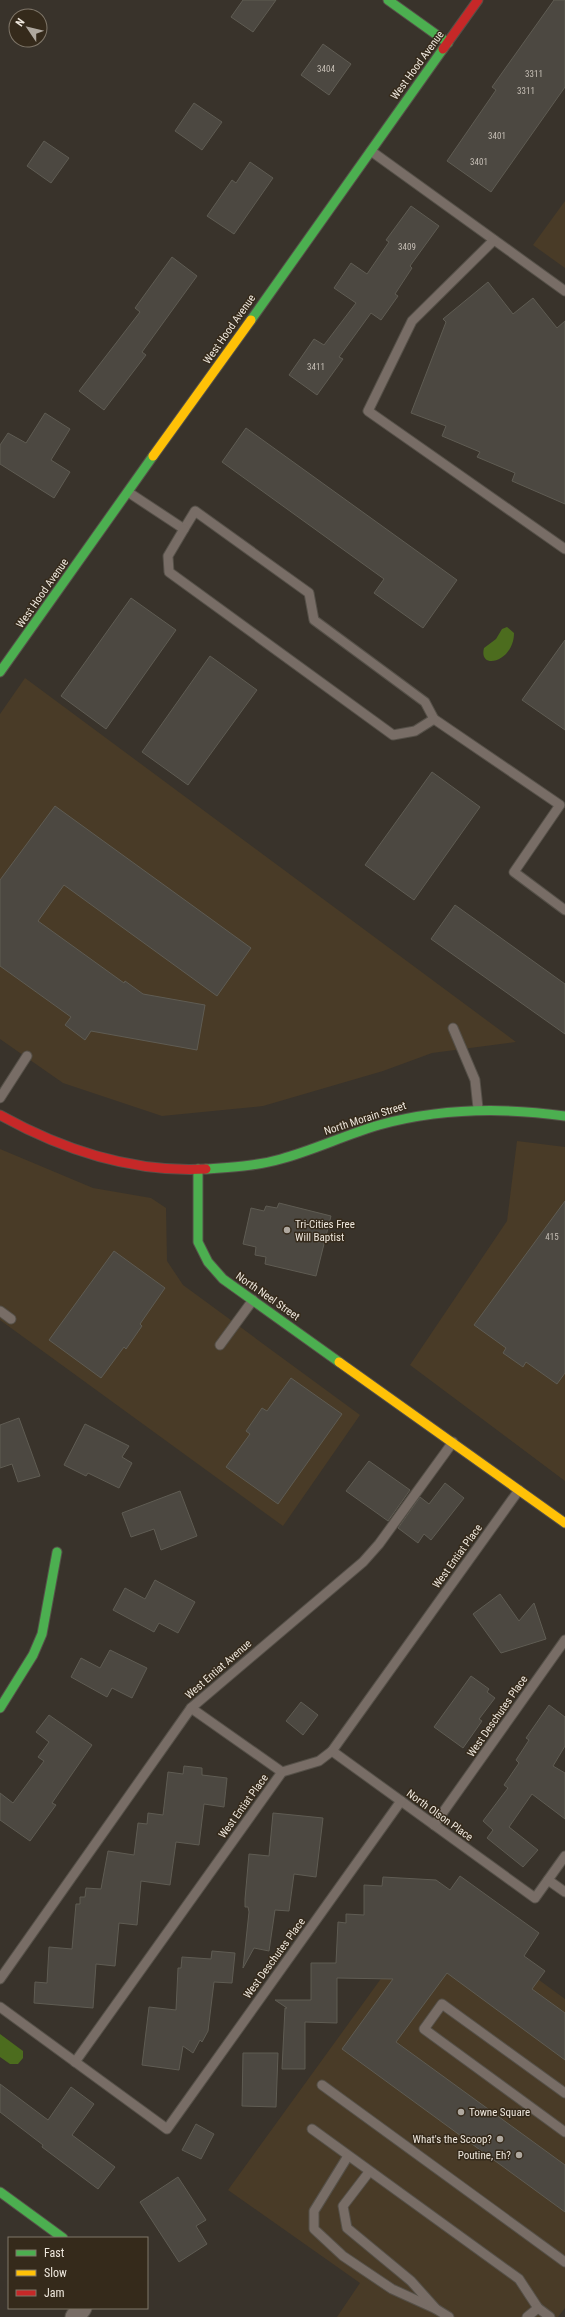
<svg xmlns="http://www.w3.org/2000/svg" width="565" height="2317" viewBox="0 0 565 2317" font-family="'Roboto Condensed',sans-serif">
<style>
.built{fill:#493b27}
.water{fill:#4c6c1e}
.building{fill:#4c4841;stroke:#5f5c53}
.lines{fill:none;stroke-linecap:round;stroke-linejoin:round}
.lane-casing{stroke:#555048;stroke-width:11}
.street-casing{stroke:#555048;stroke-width:21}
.fast-casing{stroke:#555048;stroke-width:11}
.slow-casing{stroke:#555048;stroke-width:11}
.jam-casing{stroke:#555048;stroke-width:11}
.lane{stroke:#786d66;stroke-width:9}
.street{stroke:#786d66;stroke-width:19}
.fast{stroke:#4caf50;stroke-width:9}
.slow{stroke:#ffc107;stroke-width:9}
.jam{stroke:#c62828;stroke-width:9}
.poi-dot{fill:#afa89f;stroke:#352a1b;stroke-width:1.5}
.labels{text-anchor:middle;stroke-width:3;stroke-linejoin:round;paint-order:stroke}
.number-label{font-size:9px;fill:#c6bfb6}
.street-label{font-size:11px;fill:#eee7dd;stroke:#352a1b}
.poi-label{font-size:11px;fill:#eee7dd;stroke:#352a1b;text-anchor:start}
</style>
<rect width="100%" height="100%" fill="#39332b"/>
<!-- built -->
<g class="built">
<path d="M565,201v67l-32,-23z"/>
<path d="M25,678l491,364 -84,11 -49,18 -120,35 -101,10 -99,-33 -63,-44v-325z"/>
<path d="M517,1141l48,6v334l-155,-116 97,-144z"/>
<path d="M0,1149l93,39 58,10 15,10 1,53 16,24 177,130 -77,111 -283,-206z"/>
<path d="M435,1904l130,95v309l-7,9h-221l23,-34 -132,-93z"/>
</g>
<!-- water -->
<g class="water">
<path d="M507,627l7,6c0,29 -36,38 -30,15l12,-9 6,-10z"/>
<path d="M0,2034l23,17v7l-5,6h-8l-10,-7z"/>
</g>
<!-- building -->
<g class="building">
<path d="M243,0h33l-23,32 -22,-15z"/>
<path d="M554,0h11v87l-74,105 -44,-31 49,-71 -4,-3z"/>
<path d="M323,44l28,20 -22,31 -28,-20z"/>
<path d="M194,103l28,19 -20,28 -27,-19z"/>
<path d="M44,141l25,17 -18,25 -24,-17z"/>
<path d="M250,162l23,16 -39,56 -27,-18 25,-36 4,3z"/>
<path d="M411,206l28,20 -29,40 2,2 -17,26 3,2 -17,24 -10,-7 -32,44 4,2 -26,36 -28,-20 25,-36 10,6 32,-42 -22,-15 17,-25 16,11 22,-32 -3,-2z"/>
<path d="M172,257l25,19 -55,76 4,3 -42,55 -25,-19 61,-79 -5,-4z"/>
<path d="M488,282l25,32 20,-16 24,30 8,-7v183l-53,-23 3,-8 -38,-16 3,-5 -38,-16 4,-10 -35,-13 35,-91 -3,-3z"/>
<path d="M45,413l25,16 -19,31 19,12 -16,26 -54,-34v-19l8,-12 18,10z"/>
<path d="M246,428l211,152 -34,48 -49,-35 10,-14 -162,-117z"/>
<path d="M131,598l45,32 -70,99 -45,-33z"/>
<path d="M565,640v90l-43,-30z"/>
<path d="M210,656l47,34 -69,95 -46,-33z"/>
<path d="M432,772l48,35 -66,93 -49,-35z"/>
<path d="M55,806l196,142 -34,48 -153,-111 -26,36 86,62 1,-2 18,13 62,11 -8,45 -106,-19 -6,9 -20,-15 6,-8 -71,-51v-86z"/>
<path d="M455,905l110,79v50l-134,-95z"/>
<path d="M565,1201v172l-8,11 -31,-22 -3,5 -20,-14 3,-5 -32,-23z"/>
<path d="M279,1203l52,13 -15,60 -51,-12 1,-7 -11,-2 1,-8 -13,-3 8,-36 13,3 2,-5 11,2z"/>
<path d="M114,1251l51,37 -25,36 2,2 -16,23 -2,-2 -23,31 -52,-38z"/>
<path d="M291,1378l51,36 -64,90 -52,-37 24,-33 -4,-3 16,-23 5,3z"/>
<path d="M19,1418l21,58 -22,6 -6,-18 -12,4v-43z"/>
<path d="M85,1424l44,22 -7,11 10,6 -13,25 -31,-15 -2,3 -22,-11z"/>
<path d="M369,1461l41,29 -22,31 -42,-30z"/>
<path d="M445,1483l19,15 -33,42 -7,-6 -6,9 -20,-15 22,-31 9,7z"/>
<path d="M180,1491l17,45 -36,14 -7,-21 -23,8 -9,-24z"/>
<path d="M155,1580l40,22 -17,31 -19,-10 -5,9 -41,-22 12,-22 20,11z"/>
<path d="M500,1594l19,27 15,-18 12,36 -45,14 -28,-39z"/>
<path d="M110,1650l37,18 -15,30 -20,-10 -5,9 -36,-20 10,-19 19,10z"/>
<path d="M471,1676l18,13 -2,3 8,6 -16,21 3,2 -19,27 -29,-21z"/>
<path d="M301,1702l17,13 -15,20 -17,-14z"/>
<path d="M549,1705l16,12v29l-12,20 12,7v46l-33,-25 -23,33 29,23 -15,17 -36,-29 6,-8 -10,-9 25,-33 -4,-3 15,-22 -3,-3 13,-20 -3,-2z"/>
<path d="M49,1715l43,30 -40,58 4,2 -26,36 -30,-21v-27l13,10 31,-42 -6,-4 11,-15 -13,-10z"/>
<path d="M184,1766l18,2v7l25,3 -3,29 -20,-3 -5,41 -23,-3 -6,43 -29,-4 -4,44 -18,-2 -4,43 -19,-2 -3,44 -59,-5 1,-21 12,1 2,-36 23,2 4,-45h4v-7h5l1,-9 15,1 7,-38 26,4 4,-32 9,1 1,-11 15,2 5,-43 15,2z"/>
<path d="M273,1813l50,5 -7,59 -22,-3 -5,37 -14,-1 -6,41 -15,-3 -11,20 6,-56 -1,-5h-3v-8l4,-45 20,2z"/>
<path d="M460,1876l79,57 -15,23 21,15 -13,18 33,24v47l-118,-87 -51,69 169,123v47l-223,-163 51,-70 -56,-1v45l-32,-1v47h-23l3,-61h2l-12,-8h36v-37h25l2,-41 8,1v-9l18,1v-30l18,1 1,-9 53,3 14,10z"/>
<path d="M212,1951l23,2 -3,30 -18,-1 -6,49 -6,11 -2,-2 -7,13 -10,-7 -4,24 -37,-5 7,-58 27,3 2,-42h3l1,-11 29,2z"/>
<path d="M243,2053h35l-2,54 -34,-1z"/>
<path d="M0,2084l48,36 23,-33 23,17 -22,31 43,32 -17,22 -56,-42 1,-2 -43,-33z"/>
<path d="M196,2124l18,10 -13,25 -19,-9z"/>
<path d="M178,2177l28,43 -10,6 11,18 -28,18 -39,-60z"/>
</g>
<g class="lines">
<defs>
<g id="lane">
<path d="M371,151l194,140"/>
<path d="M494,240l-82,81 -44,90 197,138"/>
<path d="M128,492l56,37 11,-18 114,82 5,27 111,82 9,17 126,86 -46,67 51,38"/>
<path d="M184,529l-16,27 1,16 224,163 22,-4 19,-12"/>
<path d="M453,1028l22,52 3,28"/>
<path d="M0,1098l27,-42"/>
<path d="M0,1311l11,8"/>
<path d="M220,1345l33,-45"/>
<path d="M191,1708l91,64"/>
<path d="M332,1751l203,147 30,-42"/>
<path d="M434,1825l131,-185"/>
<path d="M548,1880l17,12"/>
<path d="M0,1979l191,-271 172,-146 16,-18 74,-102"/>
<path d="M0,2007l167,122 234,-328"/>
<path d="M75,2062l207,-290 37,-11 13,-10 187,-261"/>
<path d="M322,2085l243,177"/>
<path d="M565,2093l-123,-89 -18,25 141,103"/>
<path d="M312,2129l207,150 19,29 12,9"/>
<path d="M348,2156l-34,55v18l29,27 49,33 44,20"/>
<path d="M369,2172l-26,34 4,22 64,53 25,28 13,8"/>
<path d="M527,2317l11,-9"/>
</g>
<path id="street" d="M75,2317l7,-9"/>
<g id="fast">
<path d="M388,0l60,43"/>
<path d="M251,320l192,-271"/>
<path d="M0,672l153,-216"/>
<path d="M198,1169v73l10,20 15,17 116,83"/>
<path d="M206,1169c25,-2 51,-3 75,-10 33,-9 64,-24 98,-34 62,-17 122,-18 186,-9"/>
<path d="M0,1708l33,-53 9,-21 15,-82"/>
<path d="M0,2192l63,46"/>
</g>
<g id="slow">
<path d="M153,456l98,-136"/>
<path d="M339,1362l226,161"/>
</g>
<g id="jam">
<path d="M443,49l35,-49"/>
<path d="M0,1115c63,35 133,58 206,54"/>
</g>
</defs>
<!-- lane casing -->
<use href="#lane" class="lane-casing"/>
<!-- street casing -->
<use href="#street" class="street-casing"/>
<!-- fast casing -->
<use href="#fast" class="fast-casing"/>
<!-- slow casing -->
<use href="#slow" class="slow-casing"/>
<!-- jam casing -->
<use href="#jam" class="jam-casing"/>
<!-- lane -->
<use href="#lane" class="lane"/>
<!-- street -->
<use href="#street" class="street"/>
<!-- fast -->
<use href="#fast" class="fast"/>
<!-- slow -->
<use href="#slow" class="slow"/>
<!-- jam -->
<use href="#jam" class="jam"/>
</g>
<!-- markers -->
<g class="poi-dot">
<circle cx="287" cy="1230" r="4"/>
<circle cx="461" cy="2112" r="4"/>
<circle cx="500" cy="2139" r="4"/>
<circle cx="519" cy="2155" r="4"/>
</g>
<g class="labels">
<!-- number labels -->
<g class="number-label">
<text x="326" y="72">3404</text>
<text x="534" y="77">3311</text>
<text x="526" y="94">3311</text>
<text x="497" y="139">3401</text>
<text x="479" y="165">3401</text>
<text x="407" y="250">3409</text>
<text x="316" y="370">3411</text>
<text x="552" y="1240">415</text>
</g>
<!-- street labels -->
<g class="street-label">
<text transform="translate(417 65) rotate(-54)" y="4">West Hood Avenue</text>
<text transform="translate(229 329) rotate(-55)" y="4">West Hood Avenue</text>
<text transform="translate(42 593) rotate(-55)" y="4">West Hood Avenue</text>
<text transform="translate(365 1118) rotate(-18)" y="4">North Morain Street</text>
<text transform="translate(268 1296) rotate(35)" y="4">North Neel Street</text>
<text transform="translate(457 1556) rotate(-54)" y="4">West Entiat Place</text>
<text transform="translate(218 1669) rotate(-41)" y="4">West Entiat Avenue</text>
<text transform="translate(497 1716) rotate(-55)" y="4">West Deschutes Place</text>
<text transform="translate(243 1806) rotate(-54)" y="4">West Entiat Place</text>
<text transform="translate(440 1815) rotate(36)" y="4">North Olson Place</text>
<text transform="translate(274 1958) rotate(-54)" y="4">West Deschutes Place</text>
</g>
<!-- poi labels -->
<g class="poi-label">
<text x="295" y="1228">Tri-Cities Free<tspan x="295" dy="13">Will Baptist</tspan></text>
<text x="469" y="2116">Towne Square</text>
<text x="492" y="2143" text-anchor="end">What's the Scoop?</text>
<text x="511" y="2159" text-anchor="end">Poutine, Eh?</text>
</g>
</g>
<!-- legend -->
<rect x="8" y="2237" width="140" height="72" fill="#352a1b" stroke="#7f7669"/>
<rect x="16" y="2250" width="20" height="6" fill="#4caf50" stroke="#7f7669"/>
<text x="44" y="2257" font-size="12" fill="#eee7dd">Fast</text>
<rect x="16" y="2270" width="20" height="6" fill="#ffc107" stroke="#7f7669"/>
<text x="44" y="2277" font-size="12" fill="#eee7dd">Slow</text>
<rect x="16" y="2290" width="20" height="6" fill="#c62828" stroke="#7f7669"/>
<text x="44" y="2297" font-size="12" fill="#eee7dd">Jam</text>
<!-- north arrow -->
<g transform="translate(28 28) rotate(305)"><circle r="19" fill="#352a1b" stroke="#7f7669"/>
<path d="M0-3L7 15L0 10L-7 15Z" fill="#afa89f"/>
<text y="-6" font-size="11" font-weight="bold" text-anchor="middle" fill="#eee7dd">N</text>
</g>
</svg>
